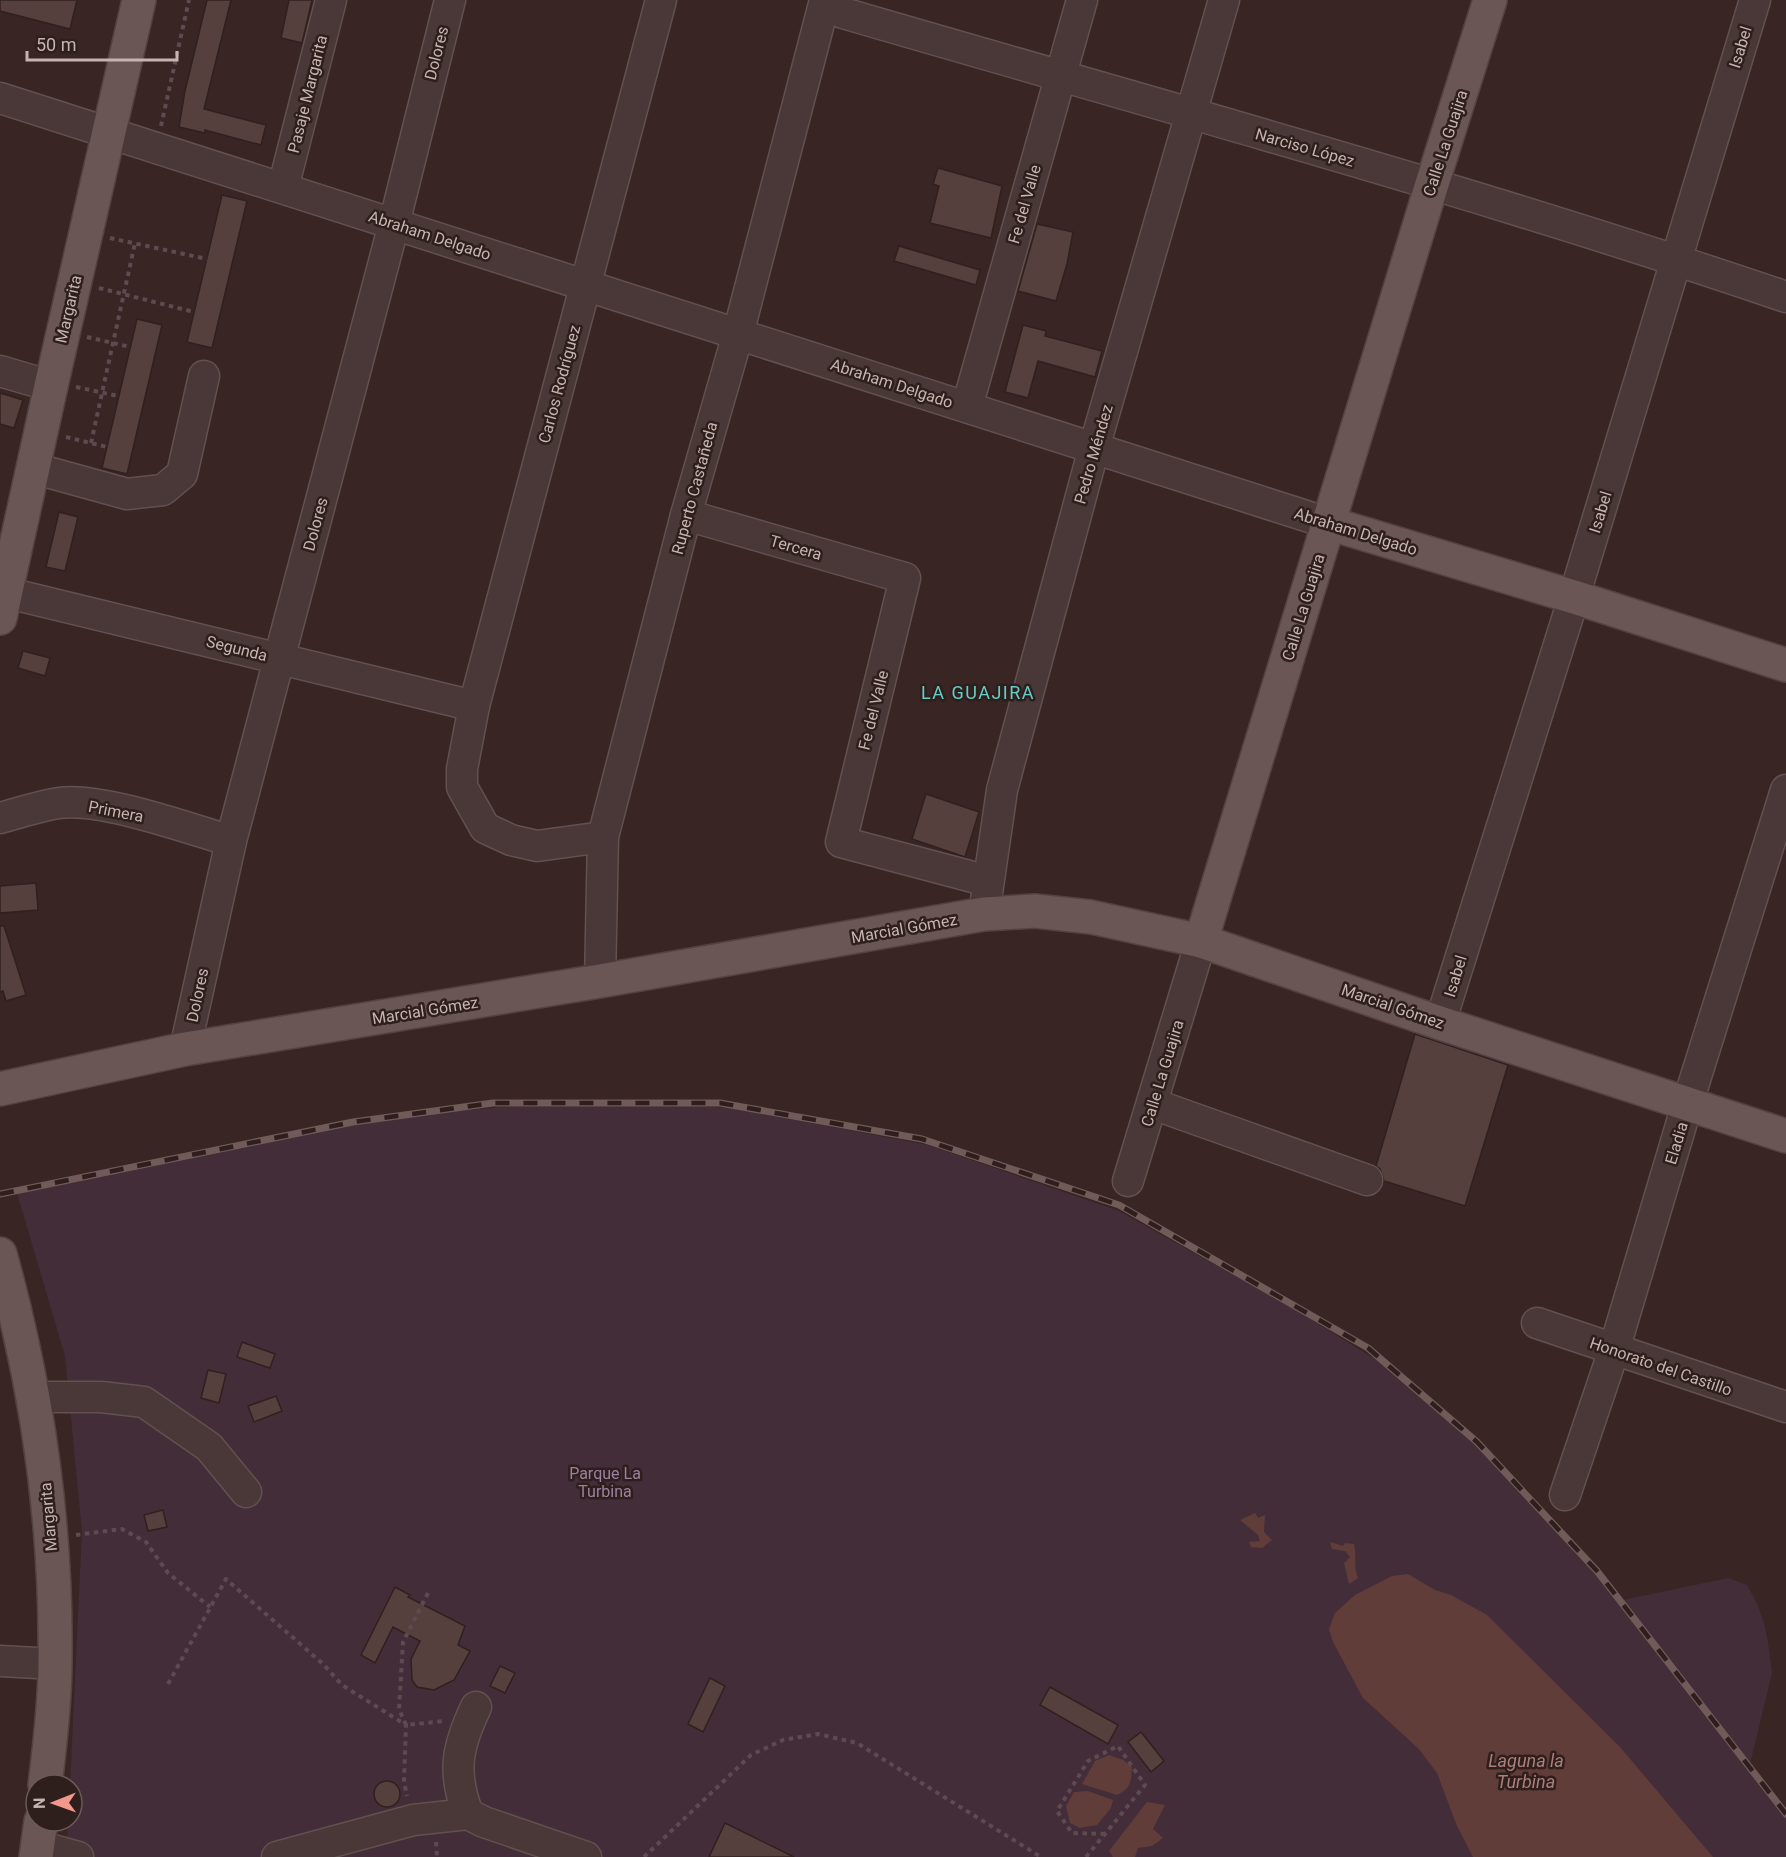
<svg xmlns="http://www.w3.org/2000/svg" width="1786" height="1857" viewBox="0 0 1786 1857" font-family="Roboto,sans-serif">
<style>
.green{fill:#432d39}
.water{fill:#613d39}
.building{fill:#56403d;stroke:#30201e;stroke-width:1.5}
.lines{fill:none;stroke-linecap:round;stroke-linejoin:round}
.minor-casing{stroke:#61514f;stroke-width:33}
.major-casing{stroke:#524240;stroke-width:36}
.path{stroke:#5e4a51;stroke-width:4;stroke-dasharray:4.5 4.5;stroke-linecap:butt}
.minor{stroke:#493837;stroke-width:30}
.major{stroke:#695655;stroke-width:33}
.rail-casing{stroke:#705b59;stroke-width:7}
.rail{stroke:#2e1e1c;stroke-width:4.5;stroke-dasharray:14;stroke-linecap:butt}
.labels{text-anchor:middle;stroke-width:5;stroke-linejoin:round;paint-order:stroke}
.street-label{font-size:16px;fill:#c5b4b2;stroke:#2e1e1c}
.park-label{font-size:16px;fill:#9b80a4;stroke:#2e1e1c}
.neighbourhood-label{font-size:18px;letter-spacing:1.5px;fill:#65cdc7;stroke:#2e1e1c}
.water-label{font-size:18px;font-style:italic;fill:#ab7f7c;stroke:#2e1e1c}
</style>
<rect width="100%" height="100%" fill="#392523"/>
<!-- green -->
<path class="green" d="M676,1105l55,3 197,37 191,66 170,95 94,58 101,89 78,82 56,66 110,-23 19,7 10,18 7,20 4,19 4,31 -23,95 37,50v39h-1720l2,-36h4v-36h-2l12,-254 -17,-175 -48,-163 373,-76 111,-10z"/>
<!-- water -->
<g class="water">
<path d="M1255,1513l3,5 7,-3 -1,17 8,8 -10,8 -11,-1 -2,-5 11,-1 -2,-6 -18,-15z"/>
<path d="M1330,1542l13,4 2,-3 9,1c3,13 -1,22 4,34l-9,6 -5,-21 6,-6 -5,-6 -13,-2z"/>
<path d="M1408,1574l27,16 16,5 36,20 133,132 93,110h-240l-16,-31 -20,-53 -18,-24 -56,-51 -30,-56 -4,-13 6,-16 20,-18 37,-19z"/>
<path d="M1109,1755l14,5 9,7c-1,15 -1,21 -15,28l-35,-11 13,-23z"/>
<path d="M1088,1791l25,9 -2,8 -14,17 -17,3 -10,-5 -4,-17 8,-14z"/>
<path d="M1147,1802l18,3 -12,24 10,9 -11,8 -14,2 -3,9h-22l-4,-6z"/>
</g>
<!-- building -->
<g class="building">
<path d="M0,0h77l-7,29 -70,-18z"/>
<path d="M207,0h24l-27,109 62,16 -5,20 -56,-15v3l-26,-6 6,-36z"/>
<path d="M289,0h23l-10,43 -21,-5z"/>
<path d="M938,168l64,18 -11,52 -61,-15 9,-37 -6,-2z"/>
<path d="M222,195l25,6 -35,147 -25,-6z"/>
<path d="M1037,224l36,8 -6,32 -11,37 -38,-10z"/>
<path d="M899,246l81,24 -4,15 -82,-24z"/>
<path d="M137,319l25,6 -35,149 -25,-6z"/>
<path d="M1023,325l23,6 -1,5 57,15 -7,26 -57,-16 -10,37 -23,-6z"/>
<path d="M0,393l23,7 -9,28 -14,-4z"/>
<path d="M59,512l19,5 -13,54 -19,-4z"/>
<path d="M23,651l27,7 -5,18 -27,-8z"/>
<path d="M926,794l53,18 -14,45 -53,-18z"/>
<path d="M36,883l2,27 -38,3v-27z"/>
<path d="M0,926h4l22,69 -20,6 -3,-10 -3,1z"/>
<path d="M1415,1034l93,31 -43,141 -81,-25 -4,-12 -4,-3z"/>
<path d="M242,1342l33,12 -5,14 -33,-11z"/>
<path d="M208,1370l18,4 -7,29 -18,-5z"/>
<path d="M276,1396l6,15 -28,11 -6,-16z"/>
<path d="M163,1510l4,17 -19,4 -4,-16z"/>
<path d="M395,1587l15,8 -2,2 57,29 -7,19 12,6 -16,29 -20,10 -17,-3 -5,-7 -1,-21 9,-18 -27,-14 -18,36 -14,-8z"/>
<path d="M500,1666l15,7 -10,20 -15,-7z"/>
<path d="M710,1678l15,8 -22,46 -15,-8z"/>
<path d="M1050,1687l68,38 -10,19 -68,-39z"/>
<path d="M1141,1732l23,29 -13,11 -23,-30z"/>
<circle cx="387" cy="1794" r="13"/>
<path d="M725,1823l69,34h-85z"/>
</g>
<g class="lines">
<defs>
<g id="minor">
<path d="M825,0l18,13c315,92 632,178 943,284"/>
<path d="M0,98l1328,425"/>
<path d="M283,188l48,-188"/>
<path d="M0,371l51,15"/>
<path d="M967,407l115,-407"/>
<path d="M33,468l94,26 36,-4 19,-16 22,-98"/>
<path d="M686,515l219,63 -64,264 147,39"/>
<path d="M0,591l474,115"/>
<path d="M0,818c19,-5 39,-12 59,-15 43,-6 128,25 172,38"/>
<path d="M603,837l-66,9 -26,-6 -26,-12 -23,-41v-18l12,-63 187,-706"/>
<path d="M984,914l18,-124 92,-342 130,-448"/>
<path d="M600,981l3,-144 83,-322 52,-181 87,-334"/>
<path d="M1440,1023l134,-426 181,-597"/>
<path d="M185,1049l46,-208 163,-617 56,-224"/>
<path d="M1153,1104l214,76"/>
<path d="M1128,1181l73,-240"/>
<path d="M1537,1323l249,84"/>
<path d="M33,1397h68l43,5 65,45 37,45"/>
<path d="M1565,1495l49,-145 73,-245 99,-315"/>
<path d="M0,1661l55,3"/>
<path d="M468,1814c-16,-42 -11,-67 8,-107"/>
<path d="M38,1846l40,11"/>
<path d="M277,1857l136,-37 55,-6 16,8 102,35"/>
</g>
<g id="major">
<path d="M1328,523l246,74 212,68"/>
<path d="M0,618l51,-232 88,-386"/>
<path d="M1201,941l231,-757 58,-184"/>
<path d="M0,1089l185,-40 415,-68 384,-67 51,-3 56,6 110,24 239,82 346,113"/>
<path d="M0,1254c37,133 57,270 55,409 0,40 -5,82 -10,122"/>
<path d="M36,1857l5,-36"/>
</g>
</defs>
<!-- minor casing -->
<use href="#minor" class="minor-casing"/>
<!-- major casing -->
<use href="#major" class="major-casing"/>
<!-- path -->
<g class="path">
<path d="M161,126l28,-126"/>
<path d="M110,238l97,21"/>
<path d="M99,288l95,24"/>
<path d="M87,337l43,10"/>
<path d="M76,387l42,9"/>
<path d="M66,437l41,10"/>
<path d="M91,443l44,-200"/>
<path d="M76,1535l46,-6 24,13 22,31 42,34"/>
<path d="M428,1593l-25,49 -4,67 7,16 39,-4"/>
<path d="M168,1684l58,-105 97,85 19,21 64,40 -2,57 3,14"/>
<path d="M436,1842l1,15"/>
<path d="M644,1857l107,-102 32,-15 35,-6 39,9 184,114"/>
<path d="M1086,1857l59,-72 -27,-39 -30,15 -31,50 15,22 33,1"/>
</g>
<!-- minor -->
<use href="#minor" class="minor"/>
<!-- major -->
<use href="#major" class="major"/>
<defs>
<path id="rail" d="M0,1194l353,-72 140,-19h227l202,36 197,66 249,143 109,94 120,129 189,243"/>
</defs>
<!-- rail casing -->
<use href="#rail" class="rail-casing"/>
<!-- rail -->
<use href="#rail" class="rail"/>
</g>
<g class="labels">
<!-- street labels -->
<g class="street-label">
<text transform="translate(1740 47) rotate(-73)" y="6">Isabel</text>
<text transform="translate(436 53) rotate(-76)" y="6">Dolores</text>
<text transform="translate(307 94) rotate(-76)" y="6">Pasaje Margarita</text>
<text transform="translate(1445 143) rotate(-72)" y="6">Calle La Guajira</text>
<text transform="translate(1305 147) rotate(16)" y="6">Narciso López</text>
<text transform="translate(1024 204) rotate(-74)" y="6">Fe del Valle</text>
<text transform="translate(430 235) rotate(18)" y="6">Abraham Delgado</text>
<text transform="translate(68 309) rotate(-77)" y="6">Margarita</text>
<text transform="translate(892 383) rotate(18)" y="6">Abraham Delgado</text>
<text transform="translate(559 384) rotate(-75)" y="6">Carlos Rodríguez</text>
<text transform="translate(1093 454) rotate(-74)" y="6">Pedro Méndez</text>
<text transform="translate(694 488) rotate(-75)" y="6">Ruperto Castañeda</text>
<text transform="translate(1600 512) rotate(-73)" y="6">Isabel</text>
<text transform="translate(315 524) rotate(-75)" y="6">Dolores</text>
<text transform="translate(1356 531) rotate(17)" y="6">Abraham Delgado</text>
<text transform="translate(796 547) rotate(16)" y="6">Tercera</text>
<text transform="translate(1303 607) rotate(-73)" y="6">Calle La Guajira</text>
<text transform="translate(237 648) rotate(14)" y="6">Segunda</text>
<text transform="translate(873 710) rotate(-76)" y="6">Fe del Valle</text>
<text transform="translate(116 811) rotate(11)" y="6">Primera</text>
<text transform="translate(904 928) rotate(-10)" y="6">Marcial Gómez</text>
<text transform="translate(1455 976) rotate(-73)" y="6">Isabel</text>
<text transform="translate(197 995) rotate(-78)" y="6">Dolores</text>
<text transform="translate(1393 1006) rotate(19)" y="6">Marcial Gómez</text>
<text transform="translate(425 1010) rotate(-9)" y="6">Marcial Gómez</text>
<text transform="translate(1162 1073) rotate(-73)" y="6">Calle La Guajira</text>
<text transform="translate(1676 1143) rotate(-73)" y="6">Eladia</text>
<text transform="translate(1661 1366) rotate(19)" y="6">Honorato del Castillo</text>
<text transform="translate(48 1517) rotate(-95)" y="6">Margarita</text>
</g>
<!-- park labels -->
<g class="park-label">
<text x="605" y="1479">Parque La<tspan x="605" dy="18">Turbina</tspan></text>
</g>
<!-- neighbourhood labels -->
<g class="neighbourhood-label">
<text x="978" y="699">LA GUAJIRA</text>
</g>
<!-- water labels -->
<g class="water-label">
<text x="1526" y="1767">Laguna la<tspan x="1526" dy="21">Turbina</tspan></text>
</g>
</g>
<!-- north arrow -->
<g transform="translate(54 1803) rotate(269)"><circle r="28" fill="#2e1e1c" stroke="#6a5a58" stroke-width="1.5"/>
<path d="M0-4.5L10 22L0 15L-10 22Z" fill="#f1988b"/>
<text y="-9" font-size="16" font-weight="bold" text-anchor="middle" fill="#c5b4b2">N</text>
</g>
<!-- scale -->
<path d="M27 51v9h150v-9" fill="none" stroke="#c5b4b2" stroke-width="3"/>
<text x="36" y="51" font-size="18" fill="#c5b4b2" stroke="#2e1e1c" stroke-width="4.5" paint-order="stroke">50 m</text>
</svg>
